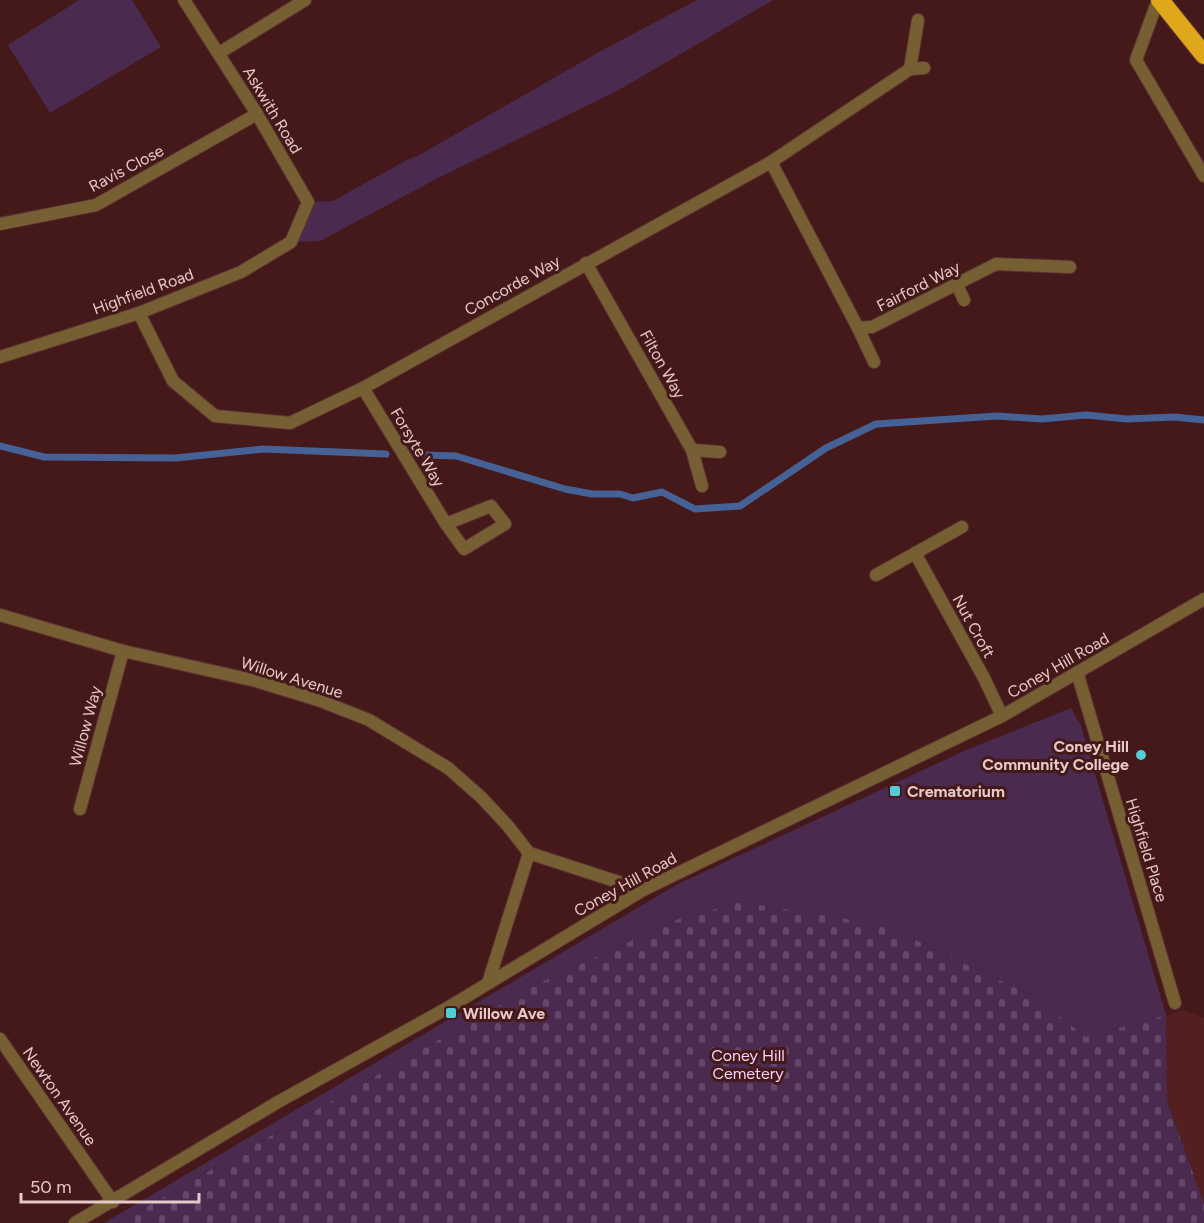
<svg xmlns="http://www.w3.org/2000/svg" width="1204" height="1223" viewBox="0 0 1204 1223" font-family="Figtree,sans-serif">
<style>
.built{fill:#531f1f}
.grass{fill:#4b2a50}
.cemetery{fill:url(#cemetery-stones)}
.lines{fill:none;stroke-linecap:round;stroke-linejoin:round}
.stream{stroke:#456196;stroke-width:7}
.street-casing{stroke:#5f3535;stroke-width:14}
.highway-casing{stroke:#5f3535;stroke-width:20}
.street{stroke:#765f32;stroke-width:12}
.highway{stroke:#e0a71a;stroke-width:18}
.poi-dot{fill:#52ccd5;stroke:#451919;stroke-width:2}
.labels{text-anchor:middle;stroke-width:6;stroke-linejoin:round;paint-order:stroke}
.street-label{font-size:16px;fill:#e7c9c7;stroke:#451919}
.poi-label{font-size:16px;font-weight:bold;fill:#e7c9c7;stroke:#451919;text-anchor:start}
.park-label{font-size:16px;fill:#f9d2fe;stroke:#451919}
</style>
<defs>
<pattern id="cemetery-stones" width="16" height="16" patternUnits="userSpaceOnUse" patternTransform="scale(1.5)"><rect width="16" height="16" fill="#4b2a50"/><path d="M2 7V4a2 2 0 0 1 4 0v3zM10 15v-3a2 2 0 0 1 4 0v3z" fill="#654868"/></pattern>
</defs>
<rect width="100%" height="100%" fill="#451919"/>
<!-- built -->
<path class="built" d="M1184,1010l20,8v185l-37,-102 -1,-85z"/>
<!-- grass -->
<g class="grass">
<path d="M79,0h53l29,47 -111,66 -42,-68z"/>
<path d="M697,0h76l-156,91 -179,87 -118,63 -29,1 17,-40 25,-1 70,-39 18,-8 178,-102z"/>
<path d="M1071,708l10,18 85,289 -80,22 -51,-40 -151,-72 -205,-6 -144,66 -417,238h-14l574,-339 288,-134z"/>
</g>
<!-- cemetery -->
<path class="cemetery" d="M741,902l143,23 151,72 51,40 80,-22 1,86 37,102v20h-1086l417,-238 144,-66z"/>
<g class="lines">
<!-- stream -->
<g class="stream">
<path d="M0,446l44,11 132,1 87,-9 123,5"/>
<path d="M425,455l31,1 109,33 27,5h28l13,4 29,-6 33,17 45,-3 86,-58 50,-24 121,-8 45,3 44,-4 41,4 47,-2 30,3"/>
</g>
<defs>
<g id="street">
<path d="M1158,0l-22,60 68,116"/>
<path d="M219,53l86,-53"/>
<path d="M910,69l8,-49"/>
<path d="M771,162l87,166 14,-1 124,-63 74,3"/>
<path d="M0,224l96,-19 161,-91"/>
<path d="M586,263l106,187 10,36"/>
<path d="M957,285l7,15"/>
<path d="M139,313l34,68 42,35 75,7 73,-35 408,-226 139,-93 14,-1"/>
<path d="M858,328l16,34"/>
<path d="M0,357l139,-44 102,-41 50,-30 17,-40 -51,-88 -73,-114"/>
<path d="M363,388l83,136 18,25 41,-25 -14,-18 -45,18"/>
<path d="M692,450l28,2"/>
<path d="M915,553l69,125 18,38"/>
<path d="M876,575l86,-48"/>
<path d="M0,615l123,36 133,30 62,19 51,20 79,48 33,29 27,29 21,27 114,37"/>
<path d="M1077,672l98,331"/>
<path d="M80,809l43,-158"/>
<path d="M488,983l41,-130"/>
<path d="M0,1039l113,163"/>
<path d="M75,1223l203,-121 171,-95 194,-117 359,-174 202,-117"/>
</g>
<path id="highway" d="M1160,0l44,55"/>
</defs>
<!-- street casing -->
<use href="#street" class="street-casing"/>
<!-- highway casing -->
<use href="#highway" class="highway-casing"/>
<!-- street -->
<use href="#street" class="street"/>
<!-- highway -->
<use href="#highway" class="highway"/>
</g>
<!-- markers -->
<g class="poi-dot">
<circle cx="1141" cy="755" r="6"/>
<rect x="889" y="785" width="12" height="12" rx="3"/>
<rect x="445" y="1007" width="12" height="12" rx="3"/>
</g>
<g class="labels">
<!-- street labels -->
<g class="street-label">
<text transform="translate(273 110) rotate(59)" y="6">Askwith Road</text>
<text transform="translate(126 168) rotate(-28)" y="6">Ravis Close</text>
<text transform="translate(512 285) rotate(-29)" y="6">Concorde Way</text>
<text transform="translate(918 286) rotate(-27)" y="6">Fairford Way</text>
<text transform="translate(143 291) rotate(-20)" y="6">Highfield Road</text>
<text transform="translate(663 364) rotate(61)" y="6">Filton Way</text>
<text transform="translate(418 447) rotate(59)" y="6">Forsyte Way</text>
<text transform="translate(974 626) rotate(61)" y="6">Nut Croft</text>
<text transform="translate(1058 665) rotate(-30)" y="6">Coney Hill Road</text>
<text transform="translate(292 677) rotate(17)" y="6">Willow Avenue</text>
<text transform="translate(85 726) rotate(-75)" y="6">Willow Way</text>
<text transform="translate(1147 850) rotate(73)" y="6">Highfield Place</text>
<text transform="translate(625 884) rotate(-29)" y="6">Coney Hill Road</text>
<text transform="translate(60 1096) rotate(55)" y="6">Newton Avenue</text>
</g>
<!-- poi labels -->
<g class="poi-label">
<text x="1129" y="752" text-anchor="end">Coney Hill<tspan x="1129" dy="18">Community College</tspan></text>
<text x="907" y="797">Crematorium</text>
<text x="463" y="1019">Willow Ave</text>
</g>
<!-- park labels -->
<g class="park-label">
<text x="748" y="1061">Coney Hill<tspan x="748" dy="18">Cemetery</tspan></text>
</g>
</g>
<!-- scale -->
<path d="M21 1193v9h178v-9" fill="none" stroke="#e7c9c7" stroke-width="3"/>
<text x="30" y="1193" font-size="18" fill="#e7c9c7" stroke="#451919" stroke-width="4.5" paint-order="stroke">50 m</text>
</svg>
